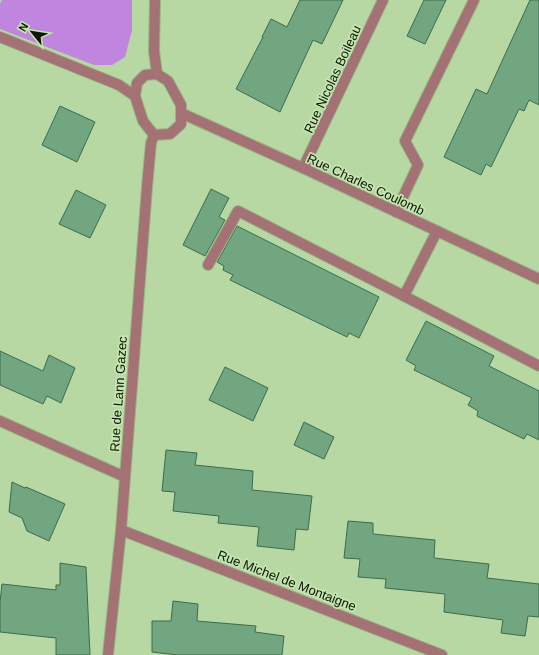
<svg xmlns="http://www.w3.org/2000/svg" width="539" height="655" viewBox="0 0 539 655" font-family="Helvetica,sans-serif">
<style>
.green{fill:#c085de}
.building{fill:#71a681;stroke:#3b6d4c}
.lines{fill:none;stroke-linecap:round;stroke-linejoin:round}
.lane-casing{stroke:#98b486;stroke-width:12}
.street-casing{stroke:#98b486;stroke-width:12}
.lane{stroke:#a47175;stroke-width:10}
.street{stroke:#a47175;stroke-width:10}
.labels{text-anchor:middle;stroke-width:3.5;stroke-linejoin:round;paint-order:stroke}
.street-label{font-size:13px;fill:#0b1604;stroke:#c4e4b0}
</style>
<rect width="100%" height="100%" fill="#b7d7a3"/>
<!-- green -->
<path class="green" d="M2,0h130v30l-7,27 -13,8h-18l-94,-36v-25z"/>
<!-- building -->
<g class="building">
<path d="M300,0h43l-21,44 -9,-4 -13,28 -20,44 -44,-23 27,-52h-1l9,-18 16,8z"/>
<path d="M424,0h22l-21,44 -18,-8z"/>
<path d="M530,0h9v105l-10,-5 -5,11 -5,-2 -28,58 -5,-3 -5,11 -37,-18 32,-68 11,5z"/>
<path d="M60,106l35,16 -18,40 -35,-17z"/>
<path d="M211,189l18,9 -10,19 6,3 -20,36 -22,-11z"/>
<path d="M76,190l30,15 -16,33 -31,-14z"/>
<path d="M237,226l142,71 -20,41 -10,-5 -2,4 -117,-57 3,-5 -10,-5 1,-4 -7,-4z"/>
<path d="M426,321l68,35 -5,10 50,25v49l-12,-6 -3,5 -47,-23 1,-5 -10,-6 4,-7 -58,-28 2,-4 -10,-6z"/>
<path d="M0,351l43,20 6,-16 26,13 -14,35 -14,-7 -4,8 -43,-19z"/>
<path d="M225,367l43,21 -15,33 -44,-21z"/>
<path d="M304,422l30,15 -10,22 -30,-14z"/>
<path d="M166,450l31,3 -2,12 58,6 -1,19 60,6 -4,34 -12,-1 -2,21 -37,-4 2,-19 -41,-4 1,-7 -46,-5 2,-19 -13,-1z"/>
<path d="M12,482l13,6 1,-1 39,17 -16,37 -22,-10 -5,-13 -13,-6z"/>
<path d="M348,521l25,2v11l62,6 -1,18 55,6 -2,14 52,6v33l-11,-1 -3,20 -24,-3 2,-13 -59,-8 1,-18 -60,-6 1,-9 -28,-2 2,-18 -16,-1z"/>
<path d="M60,563l26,4 4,88h-34v-17l-56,-6v-30l2,-18 54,6v-5h4z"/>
<path d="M173,601l25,3 -1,17 59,5 -1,6 29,4 -2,19h-104l-26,-3v-31h19z"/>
</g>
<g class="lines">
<defs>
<g id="lane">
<path d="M396,212l22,-47 -13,-24 69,-141"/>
<path d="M437,231l-33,65 135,70"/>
<path d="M208,265l30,-54 166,85"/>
</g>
<g id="street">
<path d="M155,0l-1,51 3,23"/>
<path d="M0,37l119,48 16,11"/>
<path d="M157,74l11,7 13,24v19l-11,10 -16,1 -11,-14 -8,-25 2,-13 8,-8z"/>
<path d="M181,113l122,55 236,111"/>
<path d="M303,168l80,-168"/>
<path d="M0,421l125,56"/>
<path d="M121,530l321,125"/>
<path d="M108,655l13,-125 26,-343 4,-44 3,-8"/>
</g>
</defs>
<!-- lane casing -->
<use href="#lane" class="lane-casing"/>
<!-- street casing -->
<use href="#street" class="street-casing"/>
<!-- lane -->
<use href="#lane" class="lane"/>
<!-- street -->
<use href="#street" class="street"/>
</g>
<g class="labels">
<!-- street labels -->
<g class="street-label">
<text transform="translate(332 79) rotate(-65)" y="5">Rue Nicolas Boileau</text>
<text transform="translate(366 184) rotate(25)" y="5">Rue Charles Coulomb</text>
<text transform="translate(118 394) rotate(-86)" y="5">Rue de Lann Gazec</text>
<text transform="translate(287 580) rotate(21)" y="5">Rue Michel de Montaigne</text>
</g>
</g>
<!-- north arrow -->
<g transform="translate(32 32) rotate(300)" stroke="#c4e4b0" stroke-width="3" paint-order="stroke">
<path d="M0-3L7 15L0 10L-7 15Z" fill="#0b1604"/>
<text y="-6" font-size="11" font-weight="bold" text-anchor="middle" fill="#0b1604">N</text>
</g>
</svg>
